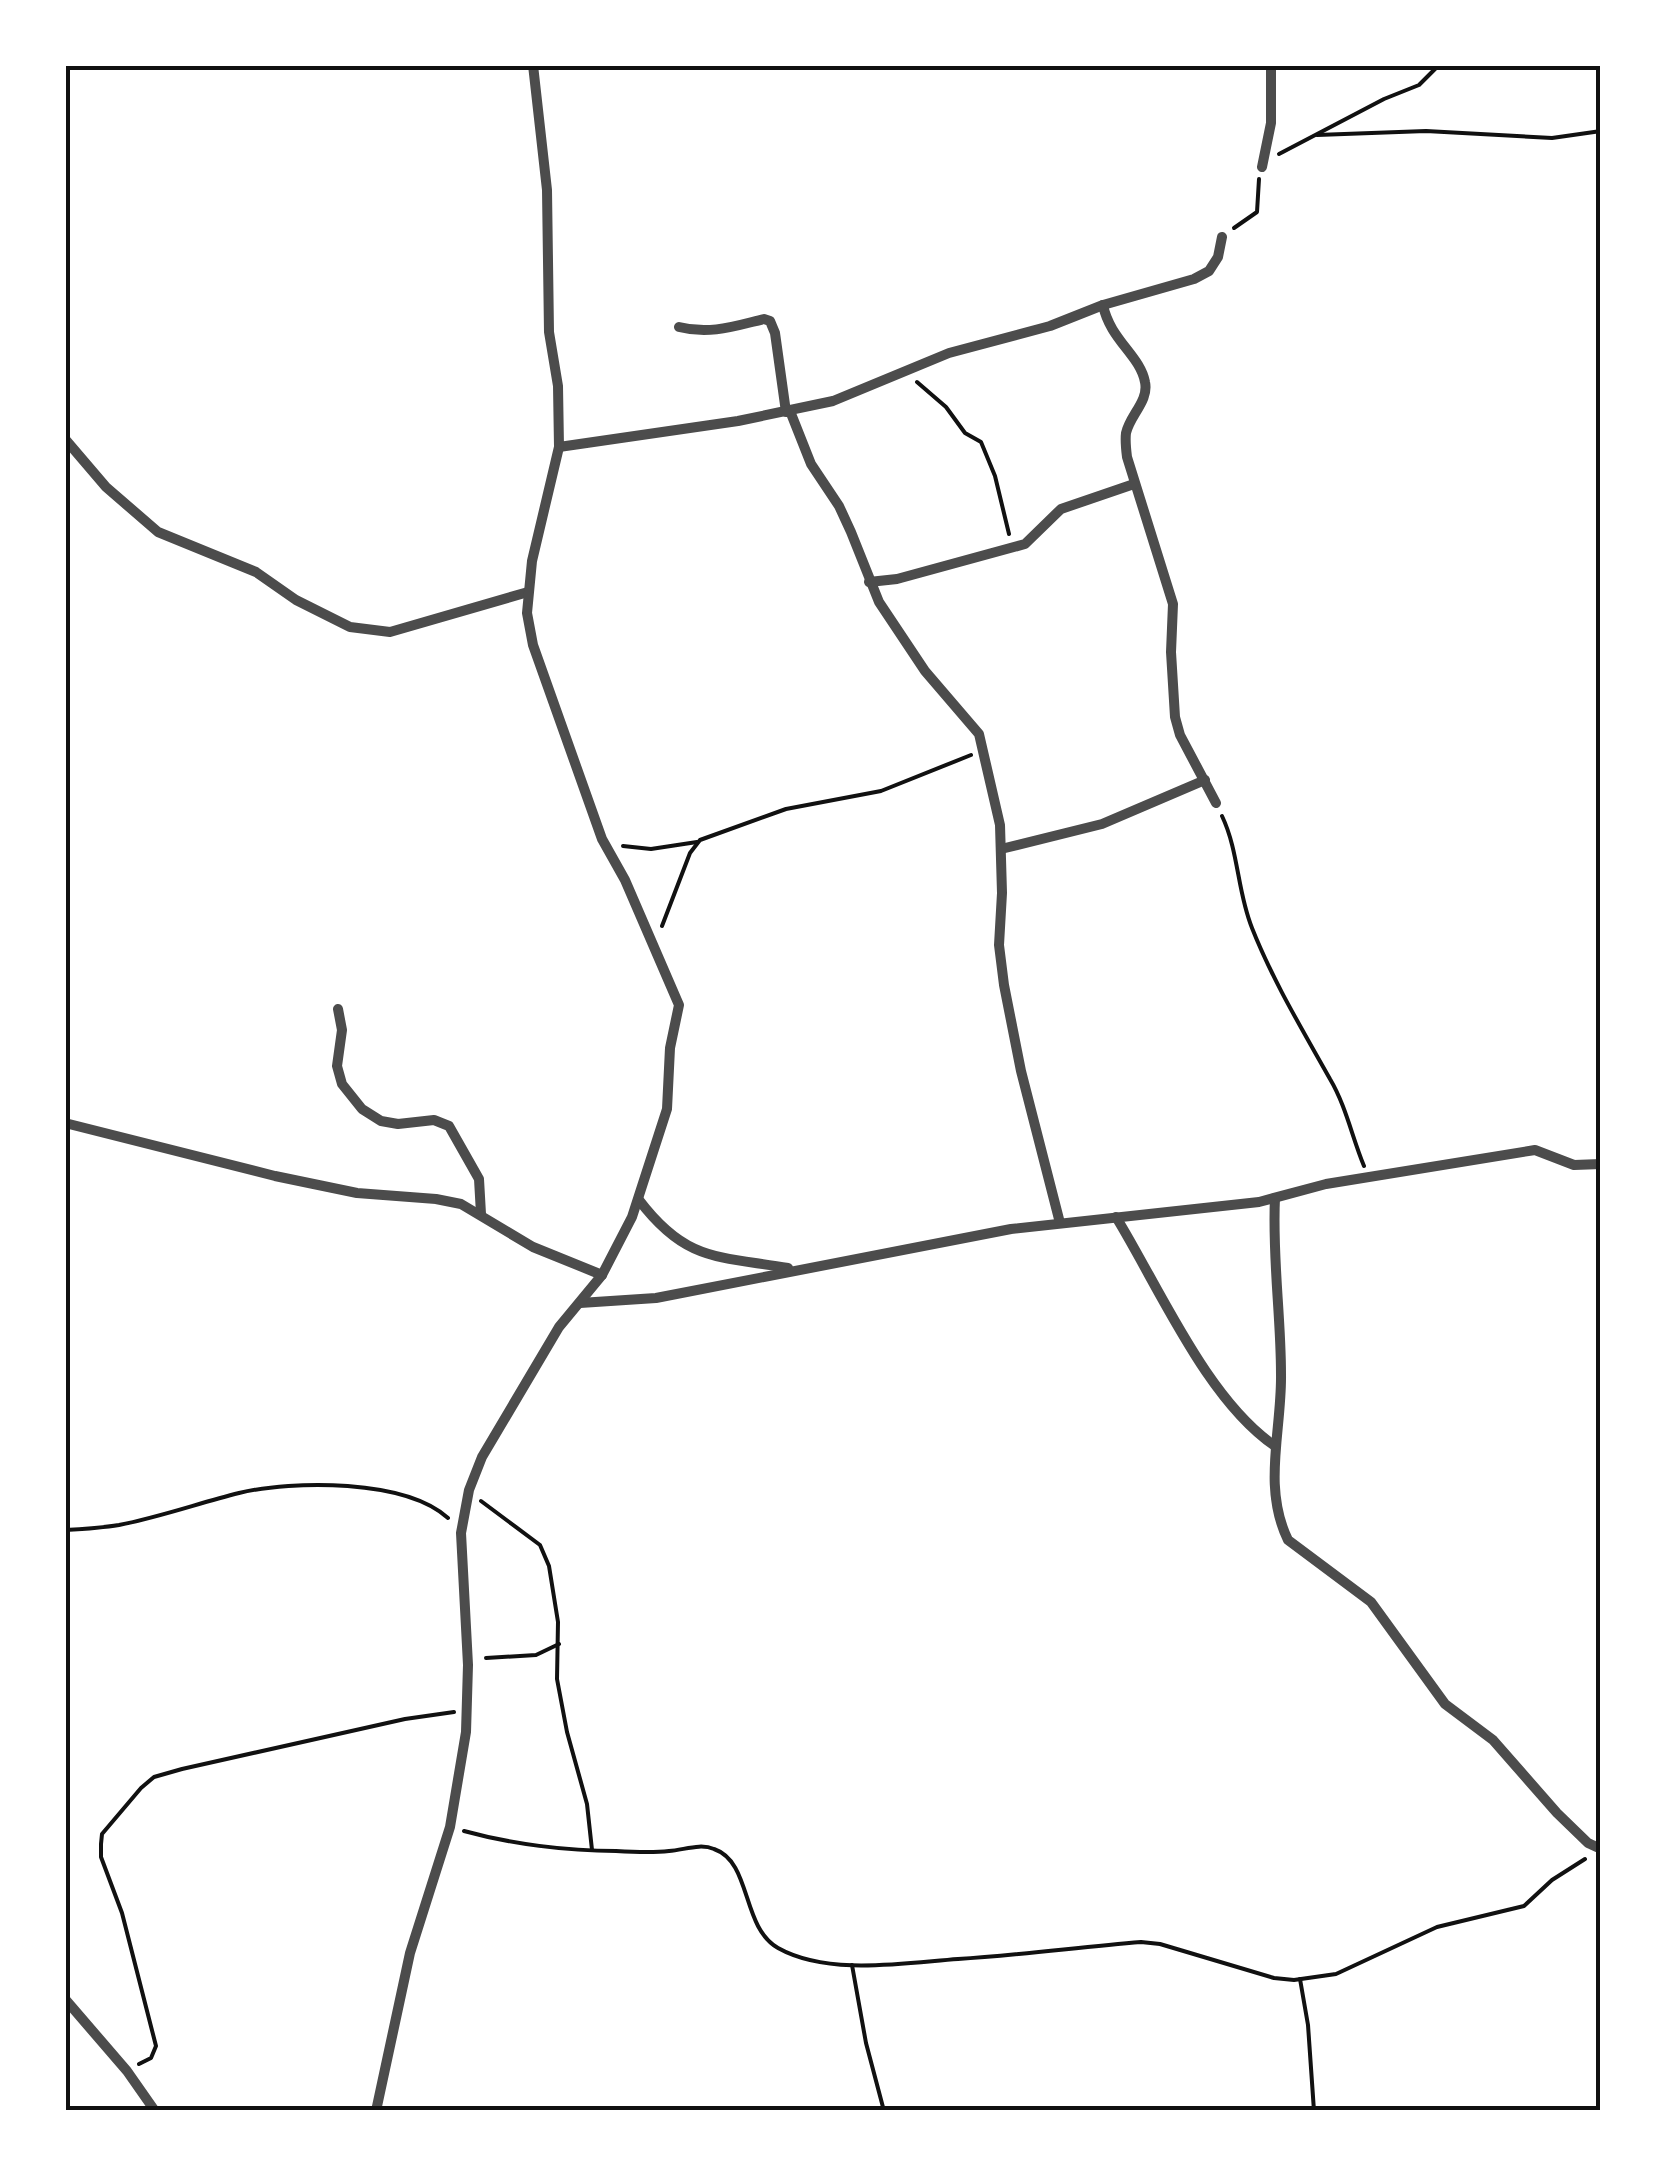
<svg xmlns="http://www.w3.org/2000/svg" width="1666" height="2176" viewBox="0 0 1666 2176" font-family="Quicksand,sans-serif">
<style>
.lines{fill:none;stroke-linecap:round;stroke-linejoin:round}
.path{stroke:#111;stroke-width:4}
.minor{stroke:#4c4c4c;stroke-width:10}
.neatline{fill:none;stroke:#111;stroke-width:4}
</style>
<rect width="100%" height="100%" fill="#fff"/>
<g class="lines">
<!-- path -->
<g class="path">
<path d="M1317,135l109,-4 126,7 49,-7"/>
<path d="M1279,154l105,-55 35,-14 20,-20"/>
<path d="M1234,228l23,-16 2,-33"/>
<path d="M917,382l29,25 19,26 16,9 14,34 14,58"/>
<path d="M1222,816c17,36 15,75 30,112 21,53 50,101 78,151 16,27 22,58 34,87"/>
<path d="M623,846l28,3 46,-7"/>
<path d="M662,926l28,-73 10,-13 86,-31 95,-18 90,-36"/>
<path d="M481,1501l59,44 9,21 9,56 -1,57 10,53 20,72 5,46"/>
<path d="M65,1530c18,-1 36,-2 54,-5 41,-8 80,-22 120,-32 54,-13 166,-14 209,25"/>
<path d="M486,1658l50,-3 23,-11"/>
<path d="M464,1831c47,13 103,20 152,20 17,1 36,2 53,0 15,-1 31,-8 45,-2 38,13 27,78 64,99 50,28 126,15 180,11 62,-4 122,-12 183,-17l19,2 114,34 20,2 42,-6 101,-47 87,-21 28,-26 33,-21"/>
<path d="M852,1965l14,78 18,68"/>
<path d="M1300,1979l8,46 6,86"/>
<path d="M139,2064l12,-6 5,-12 -34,-133 -21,-56v-13l1,-10 39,-46 13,-11 28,-8 223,-50 49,-7"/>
</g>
<!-- minor -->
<g class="minor">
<path d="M1262,167l9,-44v-58"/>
<path d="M1103,305c7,35 37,50 42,77 4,19 -15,33 -19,51 -1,8 0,16 1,24l46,147 -2,48 4,65 5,18 36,68"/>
<path d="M679,327c31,8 56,-1 85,-8l6,2 5,12 11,79"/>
<path d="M790,411l21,53 28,42 12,26 28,70 46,69 54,63 21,91 2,68 -3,52 5,40 17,86 39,152"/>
<path d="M65,439l41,48 52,45 98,40 40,28 54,27 40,5 138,-40"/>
<path d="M559,447l179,-26 95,-20 116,-48 101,-27 53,-21 91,-26 15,-8 9,-14 4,-20"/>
<path d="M869,582l28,-3 128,-35 36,-35 73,-25"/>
<path d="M1001,849l101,-25 103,-44"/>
<path d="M338,1009l4,21 -5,36 5,18 20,25 19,12 17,3 36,-4 15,6 30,53 2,35"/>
<path d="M65,1123l210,53 82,17 79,6 25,5 72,43 69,28"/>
<path d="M1275,1198c-3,59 6,117 6,176 1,56 -19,113 7,166l83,62 74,102 48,36 64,73 31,30 13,6"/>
<path d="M639,1200c47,62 79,56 149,68"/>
<path d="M1116,1217c43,70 91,183 159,229"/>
<path d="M580,1303l76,-5 355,-69 248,-27 67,-18 209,-34 39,15 27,-1"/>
<path d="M65,1999l62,72 28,40"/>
<path d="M376,2111l34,-158 40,-126 16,-95 2,-67 -7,-132 8,-43 13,-33 77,-130 43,-52 30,-58 35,-108 3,-61 9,-43 -54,-125 -23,-41 -69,-194 -6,-32 5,-52 27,-114 -1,-61 -9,-54 -2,-142 -14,-125"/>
</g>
</g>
<!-- border -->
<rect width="1666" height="2176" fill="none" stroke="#ffffff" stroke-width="135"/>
<rect x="68" y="68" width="1530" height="2040" class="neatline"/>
</svg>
